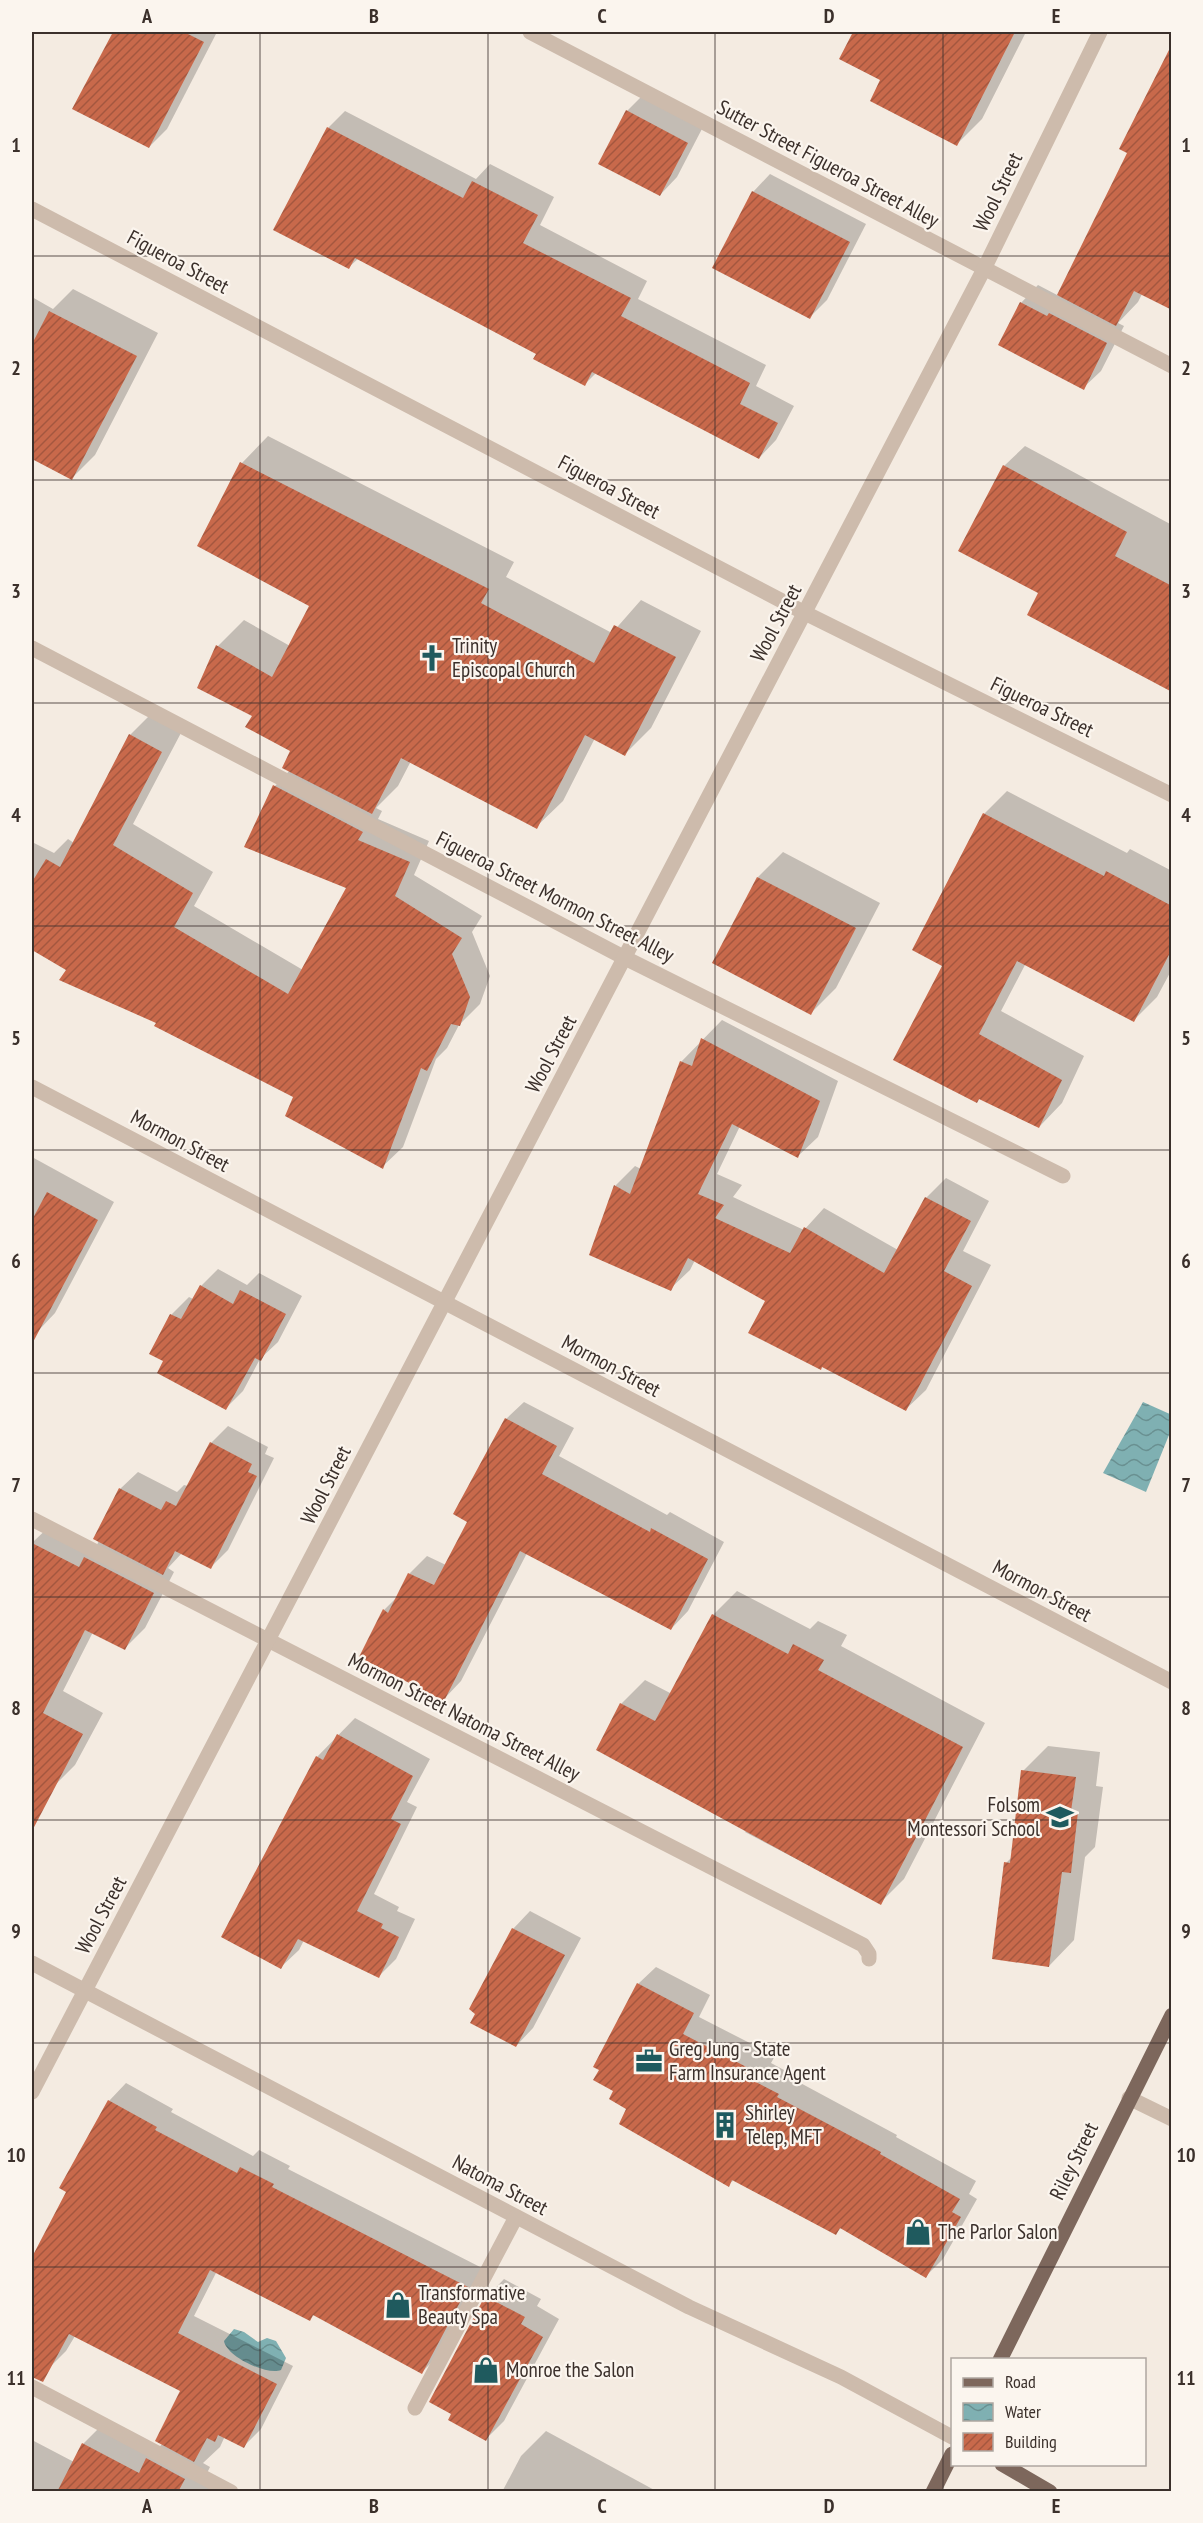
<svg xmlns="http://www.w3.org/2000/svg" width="1203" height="2523" viewBox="0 0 1203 2523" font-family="'PT Sans Narrow',sans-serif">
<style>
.water{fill:url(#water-waves)}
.shadow{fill:#0003}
.building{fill:url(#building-hatch)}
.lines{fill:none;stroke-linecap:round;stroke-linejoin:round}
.minor{stroke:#cdbbac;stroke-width:15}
.major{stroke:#7d675c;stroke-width:15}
.grid{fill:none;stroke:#3b302b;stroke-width:1.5;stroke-opacity:0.55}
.labels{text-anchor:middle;stroke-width:4.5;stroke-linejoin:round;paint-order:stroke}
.street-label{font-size:21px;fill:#3b302b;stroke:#fbf5ee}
.poi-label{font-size:21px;fill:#3b302b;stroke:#fbf5ee;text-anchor:start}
.neatline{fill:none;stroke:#3b302b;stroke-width:2}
.grid-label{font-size:20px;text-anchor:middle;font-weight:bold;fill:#3b302b}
</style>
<defs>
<pattern id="water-waves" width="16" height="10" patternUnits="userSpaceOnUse" patternTransform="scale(1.5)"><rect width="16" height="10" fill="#7fb0b2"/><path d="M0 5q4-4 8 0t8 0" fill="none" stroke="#699091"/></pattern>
<pattern id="building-hatch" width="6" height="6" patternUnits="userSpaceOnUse" patternTransform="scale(1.5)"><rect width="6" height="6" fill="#c8694b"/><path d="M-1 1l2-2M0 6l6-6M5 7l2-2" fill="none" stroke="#a4573f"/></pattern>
</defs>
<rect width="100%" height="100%" fill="#f4ebe1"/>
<!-- water -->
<g class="water">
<path d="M1143,1402l29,13 -1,15 -25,62 -43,-19z"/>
<path d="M234,2329l10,3 14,10 9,-4 9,3 10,17 -5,12c-14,6 -55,-14 -57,-29z"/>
</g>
<!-- shadow -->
<g class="shadow">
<path d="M114,32h103l-50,97 -18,18 -75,-39z"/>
<path d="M855,32h171l-44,87 -25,25 -75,-64 -41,-21z"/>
<path d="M644,94l60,31 -27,52 -17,18 -33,-84z"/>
<path d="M345,111l131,68 14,-15 64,33 -14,28 107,56 -9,18 128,66 -10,21 38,20 -18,34 -17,18 -162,-86 -12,12 -47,-31 -179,-95 -10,9 -21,-139z"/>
<path d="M1129,152l13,142 -4,8 -20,21 6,3 -23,45 -18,17 -62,-85 17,-18 21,11z"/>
<path d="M770,174l96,50 -39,76 -17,17 -57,-125z"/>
<path d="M73,289l85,44 -63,122 -23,23 -40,-21v-160l21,12z"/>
<path d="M268,436l246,126 -8,15 106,56 29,-33 60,31 -50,97 -26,26 -30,-16 -32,63 -27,26 -125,-66 -13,25 -22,22 6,3 -4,8 51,22 -15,34 68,41 -10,16 18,44 -10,28 -21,21 -12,23 -11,11 -33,88 -21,20 -87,-71 -263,-147v-107l22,11 14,-14 6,4 56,-108 21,-21 31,17 -49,93 80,48 -19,34 109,64 45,-83 -73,-101 15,-16 2,-20 -38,-35 -36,-69 26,-26 46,26 21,-41 -112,-59 43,-83z"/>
<path d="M1025,446l147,79v165l-132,-98 -36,-126z"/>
<path d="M1007,791l120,62 3,-4 42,22v98l-15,28 -23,23 -108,-57 -25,48 83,45 -22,47 -23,24 -59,-29 -3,4 -33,-137 40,-151z"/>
<path d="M783,852l97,51 -44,85 -25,25 -97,-50 44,-86z"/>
<path d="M722,1020l116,61 -20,56 -20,19 -58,-30 -23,48 25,11 -9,12 71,33 20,-22 74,42 28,-52 20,-20 43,23 -26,50 28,14 -65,125 -20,19 -139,-109 -72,-40 -5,10 -20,19 -79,-35 25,-69 19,-19 6,3 40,-107z"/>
<path d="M32,1157l82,45 -59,111 -17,18 -6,-4z"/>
<path d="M218,1269l29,16 12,-12 43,23 -24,46 -18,17 -17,32 -17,17 -61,-48 -14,-7 21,-39 17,-17 4,2 8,-13z"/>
<path d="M524,1402l50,26 -15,28 108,59 3,-3 54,30 -36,69 -17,18 -144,-76 -66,128 -17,18 -60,-89 15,-15 11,-22 17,-17 19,9 23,-44 37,-102z"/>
<path d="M228,1426l40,21 -3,7 9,4 -46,92 -17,17 -29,-14 -14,15 6,4 -29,56 -20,20 -32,-16 -30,59 40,22 -28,52 -21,21 -8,-5 -14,28v-269l2,1 19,-18 44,22 23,-56 18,-17 39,20 7,-7 4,1 23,-43z"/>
<path d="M737,1591l73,38 8,-8 29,14 -6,11 144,77 -81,156 -24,24 -135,-71 2,-3 -126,-125 24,-24 27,14 41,-79z"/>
<path d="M355,1718l75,41 -23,43 10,5 -43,87 25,13 -2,4 18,8 -19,40 -18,18 -74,-37 -5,10 -18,17 36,-210z"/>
<path d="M1048,1746l52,6 -4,34 7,1 -8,60 -10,10 -11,83 -25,26 -43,-103 6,-6 11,-86z"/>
<path d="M530,1911l51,27 -48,90 -17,18 -3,-117z"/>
<path d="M656,1967l54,28 -11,22 76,39 -4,7 24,13 -2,3 104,56 -1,2 80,44 -7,13 8,5 -34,60 -17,17 -84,-49 -6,6 -102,-53 -6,5 -100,-76 -13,-19 23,-106z"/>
<path d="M126,2083l47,26 -2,3 82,44 6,-6 31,16 -2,3 196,100 -45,86 -17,17 -107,-58 -5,5 -93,-48 -23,45 99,50 -32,63 -17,17 -19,-10 -5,11 -17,16 7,4 -8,16 16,9h-186v-52l42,22 9,-18 17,-17 52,28 11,-12 19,-53 -107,-54 -9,15 -17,17 -17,-9v-99l36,-69 -7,-3 48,-87z"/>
<path d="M504,2279l37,20 -4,7 22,13 -55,102 -18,18 -32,-25 -23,-12 56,-105z"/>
<path d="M546,2431l112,61h-156l19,-36z"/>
</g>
<!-- building -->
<g class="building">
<path d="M113,32h71l20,10 -55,106 -77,-39z"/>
<path d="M853,32h162l-58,114 -87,-45 10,-21 -41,-21z"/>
<path d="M1172,44v266l-38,-19 -18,35 -59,-31 70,-142 -8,-4z"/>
<path d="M626,110l62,33 -28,53 -62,-32z"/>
<path d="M327,127l136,71 9,-17 66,34 -15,28 108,55 -10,18 129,67 -10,21 38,19 -19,36 -167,-87 -7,14 -52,-27 3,-5 -181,-96 -6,11 -76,-39z"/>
<path d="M752,191l98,51 -40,77 -98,-51z"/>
<path d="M1020,302l27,14 2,-3 58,30 -23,47 -86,-45z"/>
<path d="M49,311l88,45 -65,124 -40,-21v-115z"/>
<path d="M240,462l249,127 -8,14 113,60 20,-38 62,32 -51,99 -40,-21 -48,94 -136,-71 -29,56 -90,-46 8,-17 -45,-24 7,-11 -55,-28 19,-43 56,32 37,-71 -112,-60z"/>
<path d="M1003,465l124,67 -12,24 57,30v106l-145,-77 11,-22 -80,-42z"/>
<path d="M129,734l33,18 -49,93 80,48 -19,34 114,67 58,-106 -102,-41 29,-62 90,47 -5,8 52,22 -15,34 67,42 -10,16 18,43 -10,29 -9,-2 -24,47 -6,-3 -38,101 -98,-53 8,-19 -139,-71 2,-3 -97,-43 7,-10 -34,-20v-68l14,-23 14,8z"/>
<path d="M983,813l121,63 2,-5 66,35v43l-38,73 -117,-61 -38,73 83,46 -23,48 -60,-29 -2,4 -84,-43 49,-94 -30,-16z"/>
<path d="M757,877l99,51 -45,87 -99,-52z"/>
<path d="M701,1038l119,63 -22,57 -66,-34 -34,70 26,11 -9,13 75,35 14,-26 80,46 41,-76 46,24 -27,50 28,15 -66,125 -84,-44 -1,3 -73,-37 17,-32 -77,-43 -17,33 -82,-36 25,-70 16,9 50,-133 12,5z"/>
<path d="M47,1192l51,28 -66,124v-124z"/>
<path d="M200,1285l33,19 7,-14 46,24 -25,47 -6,-3 -29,52 -69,-37 6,-12 -14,-7 21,-40 11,5z"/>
<path d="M505,1418l52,28 -15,28 108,58 1,-4 57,31 -37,71 -151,-79 -76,150 -85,-44 24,-48 5,4 20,-40 26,12 33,-63 -14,-8z"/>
<path d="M210,1442l42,22 -4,8 9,4 -46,93 -36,-18 -12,24 -70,-36 26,-51 42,22 5,-9 10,5z"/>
<path d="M32,1543l47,24 5,-10 70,36 -29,57 -40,-20 -42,83 40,21 -51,97z"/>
<path d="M712,1614l76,40 5,-10 31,16 -6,10 145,77 -82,158 -285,-155 24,-47 35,18z"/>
<path d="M337,1734l76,42 -22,43 10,5 -44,87 26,13 -2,4 18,9 -20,41 -81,-39 -17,30 -60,-32 95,-181 7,4z"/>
<path d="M1021,1770l55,7 -5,34 7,1 -7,61 -9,-1 -13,95 -57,-8 12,-97 6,1z"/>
<path d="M512,1928l53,27 -49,92 -46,-24 5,-9 -6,-5z"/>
<path d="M637,1983l57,30 -11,21 75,39 -4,8 25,13 -2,3 104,55 -1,2 80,45 -8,13 9,5 -35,61 -86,-50 -4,7 -104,-55 -3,7 -110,-63 7,-15 -17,-10 4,-8 -20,-11 6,-10 -6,-3z"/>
<path d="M108,2100l49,27 -2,3 82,43 3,-6 34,17 -2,3 196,100 -46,87 -109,-59 -3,6 -100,-51 -32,63 99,51 -33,64 -26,-13 -3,7 -8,-4 -13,24 -39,-21 25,-50 -111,-57 -26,48 -11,-5v-120l34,-65 -7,-4z"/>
<path d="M485,2296l40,21 -4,7 22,13 -57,104 -38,-21 3,-6 -22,-12z"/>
<path d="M82,2443l57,30 7,-15 39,21 -7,13h-121z"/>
</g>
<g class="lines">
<!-- minor -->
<g class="minor">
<path d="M530,32l642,334"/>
<path d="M32,209l773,404 367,182"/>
<path d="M32,648l593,310 438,218"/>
<path d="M32,1087l1140,595"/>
<path d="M32,1519l831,426 6,9v5"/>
<path d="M32,1963l657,344 152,70 111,60"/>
<path d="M32,2092l952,-1823 116,-237"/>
<path d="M1129,2098l43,21"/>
<path d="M32,2387l199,105"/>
<path d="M415,2408l101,-191"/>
</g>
<!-- major -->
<g class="major">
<path d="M1000,2360l172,-345"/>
<path d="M1002,2464l48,28"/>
<path d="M933,2492l19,-38"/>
</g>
</g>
<!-- grid -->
<path class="grid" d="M260,32v2460M488,32v2460M715,32v2460M943,32v2460M32,256h1140M32,480h1140M32,703h1140M32,926h1140M32,1150h1140M32,1373h1140M32,1597h1140M32,1820h1140M32,2043h1140M32,2267h1140"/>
<!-- icons -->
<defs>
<symbol id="church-bare" viewBox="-9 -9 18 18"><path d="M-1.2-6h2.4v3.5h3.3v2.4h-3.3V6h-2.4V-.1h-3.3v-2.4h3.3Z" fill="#1f5a5e" stroke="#fbf5ee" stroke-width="2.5" paint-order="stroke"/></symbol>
<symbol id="school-bare" viewBox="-9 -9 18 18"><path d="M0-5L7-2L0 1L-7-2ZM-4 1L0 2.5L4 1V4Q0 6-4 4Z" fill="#1f5a5e" stroke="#fbf5ee" stroke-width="2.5" paint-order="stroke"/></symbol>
<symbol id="office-bare" viewBox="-9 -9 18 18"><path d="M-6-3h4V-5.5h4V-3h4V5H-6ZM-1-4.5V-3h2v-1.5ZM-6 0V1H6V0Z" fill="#1f5a5e" stroke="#fbf5ee" stroke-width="2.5" paint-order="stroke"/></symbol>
<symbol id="building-bare" viewBox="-9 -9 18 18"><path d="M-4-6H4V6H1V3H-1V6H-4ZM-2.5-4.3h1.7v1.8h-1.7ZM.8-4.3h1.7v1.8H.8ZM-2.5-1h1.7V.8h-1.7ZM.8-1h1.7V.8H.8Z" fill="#1f5a5e" stroke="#fbf5ee" stroke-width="2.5" paint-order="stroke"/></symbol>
<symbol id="shop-bare" viewBox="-9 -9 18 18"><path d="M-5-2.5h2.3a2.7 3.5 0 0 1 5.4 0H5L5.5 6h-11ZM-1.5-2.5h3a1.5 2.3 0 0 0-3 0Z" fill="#1f5a5e" stroke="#fbf5ee" stroke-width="2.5" paint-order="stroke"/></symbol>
</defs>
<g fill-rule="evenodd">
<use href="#church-bare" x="413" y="639" width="38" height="38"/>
<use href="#school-bare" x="1041" y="1798" width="38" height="38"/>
<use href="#office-bare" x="630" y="2042" width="38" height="38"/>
<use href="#building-bare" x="706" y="2106" width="38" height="38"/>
<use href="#shop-bare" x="899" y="2213" width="38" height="38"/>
<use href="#shop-bare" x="379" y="2286" width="38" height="38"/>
<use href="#shop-bare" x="467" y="2351" width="38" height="38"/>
</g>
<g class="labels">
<!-- street labels -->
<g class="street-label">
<text transform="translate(828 164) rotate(28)" y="7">Sutter Street Figueroa Street Alley</text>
<text transform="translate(998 192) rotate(-64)" y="7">Wool Street</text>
<text transform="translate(178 262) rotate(28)" y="7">Figueroa Street</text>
<text transform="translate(609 487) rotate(28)" y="7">Figueroa Street</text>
<text transform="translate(776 623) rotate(-62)" y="7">Wool Street</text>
<text transform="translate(1042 707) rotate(26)" y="7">Figueroa Street</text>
<text transform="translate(555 897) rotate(27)" y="7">Figueroa Street Mormon Street Alley</text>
<text transform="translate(551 1054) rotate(-62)" y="7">Wool Street</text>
<text transform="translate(180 1141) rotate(28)" y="7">Mormon Street</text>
<text transform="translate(611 1366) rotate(28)" y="7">Mormon Street</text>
<text transform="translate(326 1485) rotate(-63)" y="7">Wool Street</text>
<text transform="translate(1042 1591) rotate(28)" y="7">Mormon Street</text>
<text transform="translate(464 1717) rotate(27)" y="7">Mormon Street Natoma Street Alley</text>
<text transform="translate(101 1915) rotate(-62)" y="7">Wool Street</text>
<text transform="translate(1074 2161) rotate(-64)" y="7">Riley Street</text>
<text transform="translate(500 2185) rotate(28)" y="7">Natoma Street</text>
</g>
<!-- poi labels -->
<g class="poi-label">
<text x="452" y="653">Trinity<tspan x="452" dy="24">Episcopal Church</tspan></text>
<text x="1040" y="1812" text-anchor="end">Folsom<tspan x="1040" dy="24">Montessori School</tspan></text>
<text x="669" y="2056">Greg Jung - State<tspan x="669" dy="24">Farm Insurance Agent</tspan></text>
<text x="745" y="2120">Shirley<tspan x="745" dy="24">Telep, MFT</tspan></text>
<text x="938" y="2239">The Parlor Salon</text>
<text x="418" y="2300">Transformative<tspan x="418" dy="24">Beauty Spa</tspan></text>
<text x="506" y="2377">Monroe the Salon</text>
</g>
</g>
<!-- border -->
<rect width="1203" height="2523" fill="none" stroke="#fbf5ee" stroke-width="66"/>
<!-- legend -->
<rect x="951" y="2358" width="195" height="108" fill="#fbf5ee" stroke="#aea6a0" stroke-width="1.5"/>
<rect x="963" y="2378" width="30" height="9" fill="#7d675c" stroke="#aea6a0" stroke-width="1.5"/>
<text x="1005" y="2388" font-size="18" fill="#3b302b">Road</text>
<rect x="963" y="2403" width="30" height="18" fill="url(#water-waves)" stroke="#aea6a0" stroke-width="1.5"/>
<text x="1005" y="2418" font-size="18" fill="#3b302b">Water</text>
<rect x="963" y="2433" width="30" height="18" fill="url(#building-hatch)" stroke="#aea6a0" stroke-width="1.5"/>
<text x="1005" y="2448" font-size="18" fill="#3b302b">Building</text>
<rect x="33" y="33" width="1137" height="2457" class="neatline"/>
<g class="grid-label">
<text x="147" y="23">A</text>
<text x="374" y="23">B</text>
<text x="602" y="23">C</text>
<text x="829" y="23">D</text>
<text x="1056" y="23">E</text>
<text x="16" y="152">1</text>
<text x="1186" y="152">1</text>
<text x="16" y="375">2</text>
<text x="1186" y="375">2</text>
<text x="16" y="598">3</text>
<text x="1186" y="598">3</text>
<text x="16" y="822">4</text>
<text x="1186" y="822">4</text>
<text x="16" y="1045">5</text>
<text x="1186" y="1045">5</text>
<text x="16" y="1268">6</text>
<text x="1186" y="1268">6</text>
<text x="16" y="1492">7</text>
<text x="1186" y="1492">7</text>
<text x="16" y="1715">8</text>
<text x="1186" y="1715">8</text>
<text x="16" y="1938">9</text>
<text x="1186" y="1938">9</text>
<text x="16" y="2162">10</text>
<text x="1186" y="2162">10</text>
<text x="16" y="2385">11</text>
<text x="1186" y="2385">11</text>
<text x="147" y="2513">A</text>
<text x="374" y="2513">B</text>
<text x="602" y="2513">C</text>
<text x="829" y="2513">D</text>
<text x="1056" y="2513">E</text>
</g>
</svg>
